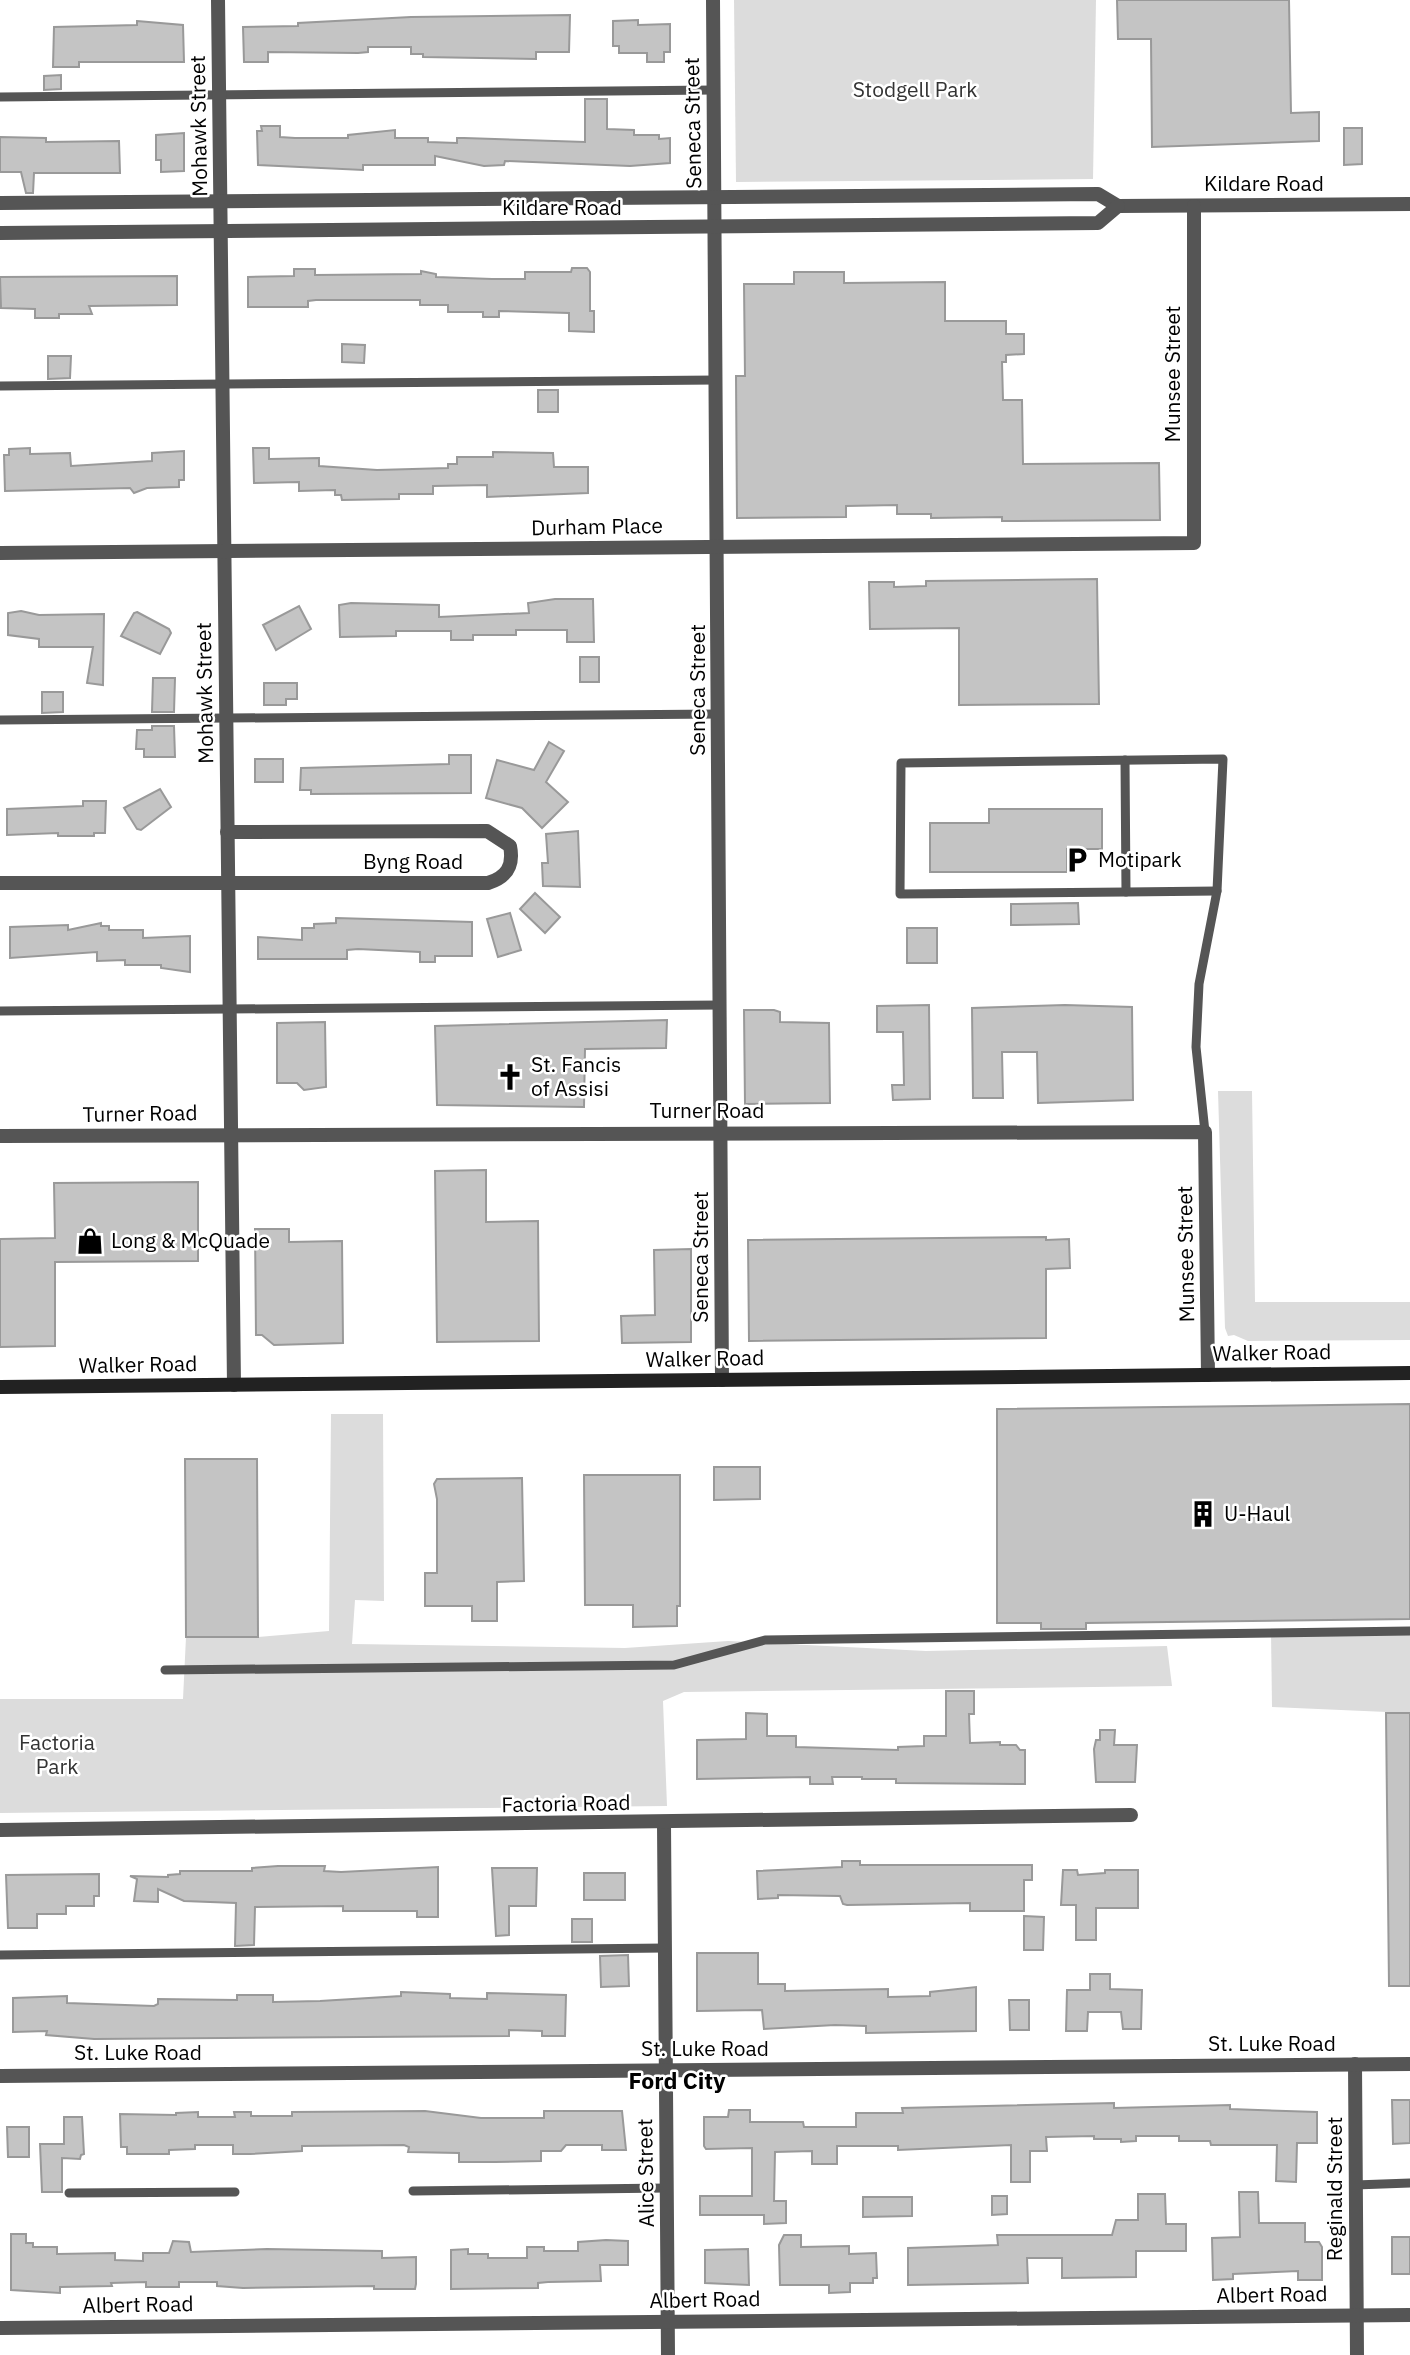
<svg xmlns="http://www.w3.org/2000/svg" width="1410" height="2355" viewBox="0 0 1410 2355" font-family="'IBM Plex Sans',sans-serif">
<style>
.green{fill:#dcdcdc}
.building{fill:#c4c4c4;stroke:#999;stroke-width:2}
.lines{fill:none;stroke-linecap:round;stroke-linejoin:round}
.lane{stroke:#555;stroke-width:9}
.street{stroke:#555;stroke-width:14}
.secondary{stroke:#222;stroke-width:14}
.labels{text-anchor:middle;stroke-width:5;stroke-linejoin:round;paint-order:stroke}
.park-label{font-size:21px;fill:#333;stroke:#fff}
.street-label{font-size:21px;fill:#000;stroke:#fff}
.poi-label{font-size:21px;fill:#000;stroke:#fff;text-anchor:start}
.neighbourhood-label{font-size:23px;font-weight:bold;fill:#000;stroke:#fff}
</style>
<rect width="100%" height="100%" fill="#fff"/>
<!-- green -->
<g class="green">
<path d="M734,0h362l-3,179 -357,3z"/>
<path d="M1252,1091l3,211h155v38l-162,1 -14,-6 -6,1 -3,-8 -7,-237z"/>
<path d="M331,1414h52l1,187 -29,-1 -3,44 273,4 103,-7 198,10 241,-5 5,40 -488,6 -21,9 4,105 -667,7v-114h183l3,-62h72l71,-6z"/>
<path d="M1410,1631v82l-138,-6 -1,-75z"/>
</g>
<!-- building -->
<g class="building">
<path d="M1117,0h172l2,113 28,-1v29l-167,6 -1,-108h-33z"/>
<path d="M570,15l-1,37h-33v7l-113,-2v-3h-12v-7h-43v5l-10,1 -90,-1v10h-24l-1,-35 55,-1v-3l113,-6z"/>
<path d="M638,20v5l32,-1v28h-6v10h-17v-9h-28v-7h-6v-25z"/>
<path d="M137,21l46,4 1,37h-105v5h-26l1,-40 83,-2z"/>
<path d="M61,75v14l-17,1v-14z"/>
<path d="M585,99h22v30l27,1v5h25v4l11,-1v25l-40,3 -125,-5 -1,4 -20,1 -49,-10v9h-72v5l-105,-5 -1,-34h5l-1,-5h19v11l15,1h53v-3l47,-5v8h33v4l29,1v-5h7l121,4z"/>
<path d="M1344,128h18v36l-18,1z"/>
<path d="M184,133v38l-23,1v-12h-5v-25z"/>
<path d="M0,137l46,1v4l73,-1 1,32h-86l-1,20h-7l-5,-21h-21z"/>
<path d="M572,268h15l3,4v39h4v21l-25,-1v-18l-70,-2v6h-16v-5h-35v-7h-28v-5h-104l-8,1v6h-60v-30l46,-1v-7h21v6l106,-1v-3l15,3v3l56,2h33v-7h46z"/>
<path d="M794,272h50v11l101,-1v39h61v13h18v20l-18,1v7h-4l1,38h19l1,64 136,-1 1,57 -158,1v-4l-71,1v-4h-34v-9l-51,1v11l-109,1 -1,-142h9l-1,-92h50z"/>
<path d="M177,276v29l-88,1 3,8h-33v4h-24v-9l-34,-1 -1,-31z"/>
<path d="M342,344l23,1 -1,18 -22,-1z"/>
<path d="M48,356h23l-1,22 -22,1z"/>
<rect x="538" y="390" width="20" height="22"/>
<path d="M30,448v6l40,-1 1,13 81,-5v-8l32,-2v29h-5v7l-32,1 -13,5 -4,-5 -125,3 -1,-36h5v-6z"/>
<path d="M253,448h16v11l50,-1v8l58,4 71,-2v-4h9v-7h36v-5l60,1 1,14h34v26l-101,4v-12l-54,1v8h-34v5l-57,1 -1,-5h-6v-5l-36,1v-9l-45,1z"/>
<path d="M1097,579l2,125 -140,1v-77l-89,1 -1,-47h25v5l32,-1v-5z"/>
<path d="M555,599h38l1,43h-27v-12h-51v5h-43v5h-22v-9h-55v5l-56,1 -1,-32 12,-2 88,2v12l90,-4 -1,-10z"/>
<path d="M299,606l12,23 -35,21 -13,-25z"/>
<path d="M21,611l18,4 65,-1 -1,71 -16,-2 6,-36h-54v-8l-31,-4v-22z"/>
<path d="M137,612l32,17 2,4 -11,21 -39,-18 13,-23z"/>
<rect x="580" y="657" width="19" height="25"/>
<path d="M153,678h22l-1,34h-22z"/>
<path d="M264,683h33v16h-11v6h-22z"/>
<path d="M42,692h21v20l-21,1z"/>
<path d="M152,726h22l1,31h-31v-8h-8l1,-19h15z"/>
<path d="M549,742l15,9 -18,31 22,20 -26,26 -20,-20 -36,-10 11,-38 37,10z"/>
<path d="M449,755h22v38l-160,1v-4h-11l1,-22 148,-4z"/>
<rect x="255" y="759" width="28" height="23"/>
<path d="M160,789l11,18 -30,23 -4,-1 -13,-21z"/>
<path d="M83,801h23l-1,32h-11v3h-36v-3l-51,2v-26l76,-3z"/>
<path d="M989,809h113v40h-35v23h-137v-49h59z"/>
<path d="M578,831l2,56 -37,-1 -1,-23h6l-2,-29z"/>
<path d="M535,893l25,24 -15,16 -25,-24z"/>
<path d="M1078,903l1,21 -68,1v-21z"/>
<path d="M510,913l11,37 -23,7 -11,-38z"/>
<path d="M336,918l136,4v34h-37v6h-15v-10l-62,-3 -11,1v9h-89v-22l44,3v-12h12v-4l22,-1z"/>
<path d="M101,923v3h8v4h34v8l47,-2v36l-29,-4v-3h-36v-5l-28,1v-9l-87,6v-31l58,-2v5z"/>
<rect x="907" y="928" width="30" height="35"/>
<path d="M929,1005l1,94 -37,1 -1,-15h12l-1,-53h-26v-26z"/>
<path d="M1065,1005l67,2 1,93 -95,3 -1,-51h-35l1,46h-30l-1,-90z"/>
<path d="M744,1010h30l6,2v10l49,1 1,80 -85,1z"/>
<path d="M667,1020l-1,28 -81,1 -1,58 -147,-2 -2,-79z"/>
<path d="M325,1022l1,65 -22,3 -7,-7h-20v-60z"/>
<path d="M486,1170v52l52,-1 1,120 -102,1 -2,-171z"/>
<path d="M198,1182v79l-143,1v84l-55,1v-108l55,-1 -1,-55z"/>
<path d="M255,1229h34v13l53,-1 1,102 -69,2 -12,-10h-6z"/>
<path d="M1046,1237v3l23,-1 1,29 -24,1v69l-297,3 -1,-101z"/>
<path d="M691,1249v93l-69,1 -1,-27 34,-1 -1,-65z"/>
<path d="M1410,1404v215l-324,4v6h-45v-6h-44v-214z"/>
<path d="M185,1459h72l1,178h-72z"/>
<path d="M714,1467h46v32l-46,1z"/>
<path d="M584,1475h96v131h-3v20l-44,1v-22h-48z"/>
<path d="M522,1478l2,103 -27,1v39h-25v-15h-47v-33h12v-74l-3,-15 3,-5z"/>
<path d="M946,1691h28v23h-5l1,29 30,-1v3h16l4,5h5v34l-129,-1v-4h-34v-2h-30l1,7h-23v-7l-113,2v-39l49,-1v-26l21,1v22h29v11l102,3v-3l26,-1v-10h22z"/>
<path d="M1386,1713h24v273h-21z"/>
<path d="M1100,1730h15l-1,15h23l-2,37h-39l-2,-33 2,-9h4z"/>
<path d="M842,1861h18v4h172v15h-8v31h-54v-8l-123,2 -4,-1 -3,-8 -62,-1v3l-20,1 -1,-28 85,-4z"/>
<path d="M278,1866h47l-1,5 17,1 97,-5v50h-21v-6h-74v-5l-88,1 -1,38 -19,1 1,-43 -52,-2 -26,-12v13l-24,-1 3,-22 -7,-3 38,1v-2l12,-1v-3h72v-3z"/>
<path d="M492,1868h45l-1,38h-27v29l-13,1z"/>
<path d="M1063,1870h14l1,5 27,-2v-3h33v38h-42v32h-20v-35h-15z"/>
<rect x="584" y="1873" width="41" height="27"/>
<path d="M99,1874v22h-5v10h-28v8h-29v14h-29l-2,-53z"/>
<path d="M1024,1916l20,1 -1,33h-19z"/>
<rect x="572" y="1919" width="20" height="23"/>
<path d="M697,1953h61v31h27v7l103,-2v8l42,-1v-4l46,-5v44l-110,2v-7l-31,-1 -71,4 -2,-19 -65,1z"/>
<path d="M628,1955l1,31 -28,1 -1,-31z"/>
<path d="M1090,1974h20v15l32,1 -1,39h-18l-2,-17h-33l-1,19h-21l1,-41h23z"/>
<path d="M401,1992l49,2v4l37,1v-6l79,2 -1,41h-23v-5l-33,-1v6l-415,3 -48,-4 1,-4 -34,1v-34l54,-2v7l87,3 4,-2v-5l79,1v-5h36v7l47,-1 81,-5z"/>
<path d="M1009,2000h20v30h-19z"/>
<path d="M1392,2100h18v43l-17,1z"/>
<path d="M1114,2103v5l116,-3v4l87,3v31h-20l-1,39 -20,-1 1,-36h-66l-1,-4h-31v-5h-43v5l-15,1v-3h-27v-3l-48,1 1,14h-17v31h-19v-37l-113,5v-4h-61v18h-25v-13l-37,1 -1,49h12v22l-22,1v-9h-64v-19h52v-48l-46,1 -2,-3v-29h24l1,-7h21v12h53l1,5h52v-14h47l-1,-5z"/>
<path d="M425,2111l56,7h63v-7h78l4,39h-24v-5h-36l-5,6h-20v10l-46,1h-36v-9l-51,-1 1,-5 -5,-2 -102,1v5l-52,3h-17v-9h-38v4l-26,1v4h-42v-7h-6l-1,-33 56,1v-2l22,-1v5h37l-1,-5h17v4h41v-4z"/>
<path d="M64,2117h18l2,37 -3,1 -1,4 -18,-1v34h-20l-2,-48h24z"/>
<path d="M7,2127h22v30h-21z"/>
<path d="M1239,2192h19l1,31h46v19h14l3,5v33h-24v-9l-65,3v5l-20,1 -1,-42 28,-1z"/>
<path d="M1138,2194h27l1,30h20v27h-50v26l-74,1v-20h-35l1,25 -120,2v-37l90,-3 -1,-10h115l4,-15h22z"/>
<path d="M992,2196h15v18l-15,1z"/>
<path d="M863,2197h49v19l-49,1z"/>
<path d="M11,2234h15v9h7v4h24v7l58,-1v7l28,1v-8h26l4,-12 16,1 2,10 76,-3 115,2v7l34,-1v27l-1,5h-41v-3l-131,2 -26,-2v-4h-38v5h-33v-5l-35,1 1,3 -52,1v6l-49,-3z"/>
<path d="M784,2235h17v12l48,-1v8l27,-1 1,25h-4v5h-23v9l-21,1v-8h-49l-1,-40z"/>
<rect x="1392" y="2237" width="18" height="37"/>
<path d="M606,2240l22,1v24h-28l1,16 -53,1 -10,1v5l-87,1v-39l17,-1v5h20v4h39v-11h17v4h34v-9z"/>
<path d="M748,2249l1,36 -44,-2v-33z"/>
</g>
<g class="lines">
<!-- lane -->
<g class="lane">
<path d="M0,97l714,-7"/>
<path d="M0,386l717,-6"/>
<path d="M0,720l719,-6"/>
<path d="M1125,760l1,132 91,-1"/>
<path d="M1126,892l-226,2 1,-131 322,-4 -6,132 -18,93 -3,63 9,85"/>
<path d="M0,1011l721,-6"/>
<path d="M165,1670l509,-5 91,-25 645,-9"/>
<path d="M0,1955l665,-7"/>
<path d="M1355,2185l55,-2"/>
<path d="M413,2191l254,-3"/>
<path d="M69,2193l166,-1"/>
</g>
<!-- street -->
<g class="street">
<path d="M218,0l16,1385"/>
<path d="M713,0l9,1380"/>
<path d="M0,203l1098,-9 20,12 292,-2"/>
<path d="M0,233l1098,-10 20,-17"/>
<path d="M0,553l1194,-10v-337"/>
<path d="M0,883h488c19,-6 26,-17 22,-37l-23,-15 -260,1"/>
<path d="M0,1136l1205,-4 3,243"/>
<path d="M664,1824l4,531"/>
<path d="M0,1830l1131,-15"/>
<path d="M1355,2064l2,291"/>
<path d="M0,2076l1410,-12"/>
<path d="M0,2328l1410,-13"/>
</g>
<!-- secondary -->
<path class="secondary" d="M0,1387l1410,-14"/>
</g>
<!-- icons -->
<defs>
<symbol id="parking-bare" viewBox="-9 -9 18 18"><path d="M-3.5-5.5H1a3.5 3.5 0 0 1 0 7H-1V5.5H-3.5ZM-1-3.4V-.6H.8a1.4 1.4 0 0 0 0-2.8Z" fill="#000" stroke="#fff" stroke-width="2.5" paint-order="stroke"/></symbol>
<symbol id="church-bare" viewBox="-9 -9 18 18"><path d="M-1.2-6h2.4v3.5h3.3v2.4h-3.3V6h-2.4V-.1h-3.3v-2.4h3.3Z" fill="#000" stroke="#fff" stroke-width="2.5" paint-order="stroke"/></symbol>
<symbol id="shop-bare" viewBox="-9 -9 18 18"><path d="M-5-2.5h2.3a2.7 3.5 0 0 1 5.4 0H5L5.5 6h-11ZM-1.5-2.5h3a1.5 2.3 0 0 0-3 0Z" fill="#000" stroke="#fff" stroke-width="2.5" paint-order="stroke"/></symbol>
<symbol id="building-bare" viewBox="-9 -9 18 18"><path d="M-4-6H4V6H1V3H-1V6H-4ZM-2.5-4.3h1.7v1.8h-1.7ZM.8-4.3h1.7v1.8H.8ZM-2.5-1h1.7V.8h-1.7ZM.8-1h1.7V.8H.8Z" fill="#000" stroke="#fff" stroke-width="2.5" paint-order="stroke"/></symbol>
</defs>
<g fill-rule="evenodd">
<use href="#parking-bare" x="1058" y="841" width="38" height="38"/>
<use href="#church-bare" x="491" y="1058" width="38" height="38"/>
<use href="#shop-bare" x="71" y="1222" width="38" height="38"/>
<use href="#building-bare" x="1184" y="1495" width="38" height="38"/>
</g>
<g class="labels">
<!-- park labels -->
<g class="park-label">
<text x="915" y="97">Stodgell Park</text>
<text x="57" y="1750">Factoria<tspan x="57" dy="24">Park</tspan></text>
</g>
<!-- street labels -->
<g class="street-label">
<text transform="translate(693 123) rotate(-91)" y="7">Seneca Street</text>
<text transform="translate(199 126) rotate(-91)" y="7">Mohawk Street</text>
<text x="1264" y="191">Kildare Road</text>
<text x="562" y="215">Kildare Road</text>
<text transform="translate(1173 374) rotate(-90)" y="7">Munsee Street</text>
<text transform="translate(597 527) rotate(-1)" y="7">Durham Place</text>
<text transform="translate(698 690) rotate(-90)" y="7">Seneca Street</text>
<text transform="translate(205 693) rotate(-91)" y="7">Mohawk Street</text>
<text x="413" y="869">Byng Road</text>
<text x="707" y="1118">Turner Road</text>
<text transform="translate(140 1114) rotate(-1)" y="7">Turner Road</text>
<text transform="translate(1186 1254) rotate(-91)" y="7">Munsee Street</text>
<text transform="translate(701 1257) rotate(-90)" y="7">Seneca Street</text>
<text transform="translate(1272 1353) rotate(-1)" y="7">Walker Road</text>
<text transform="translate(705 1359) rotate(-1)" y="7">Walker Road</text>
<text transform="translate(138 1365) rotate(-1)" y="7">Walker Road</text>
<text transform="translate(566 1804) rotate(-1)" y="7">Factoria Road</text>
<text x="1272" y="2051">St. Luke Road</text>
<text x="705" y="2056">St. Luke Road</text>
<text x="138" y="2060">St. Luke Road</text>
<text transform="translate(646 2173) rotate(-91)" y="7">Alice Street</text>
<text transform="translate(1335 2189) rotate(-90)" y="7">Reginald Street</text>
<text transform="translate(1272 2295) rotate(-1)" y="7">Albert Road</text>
<text transform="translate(705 2300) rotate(-1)" y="7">Albert Road</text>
<text transform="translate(138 2305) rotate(-1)" y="7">Albert Road</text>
</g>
<!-- poi labels -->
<g class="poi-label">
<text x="1098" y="867">Motipark</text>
<text x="531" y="1072">St. Fancis<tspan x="531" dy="24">of Assisi</tspan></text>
<text x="111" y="1248">Long &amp; McQuade</text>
<text x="1224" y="1521">U-Haul</text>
</g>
<!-- neighbourhood labels -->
<g class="neighbourhood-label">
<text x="677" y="2089">Ford City</text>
</g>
</g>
</svg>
